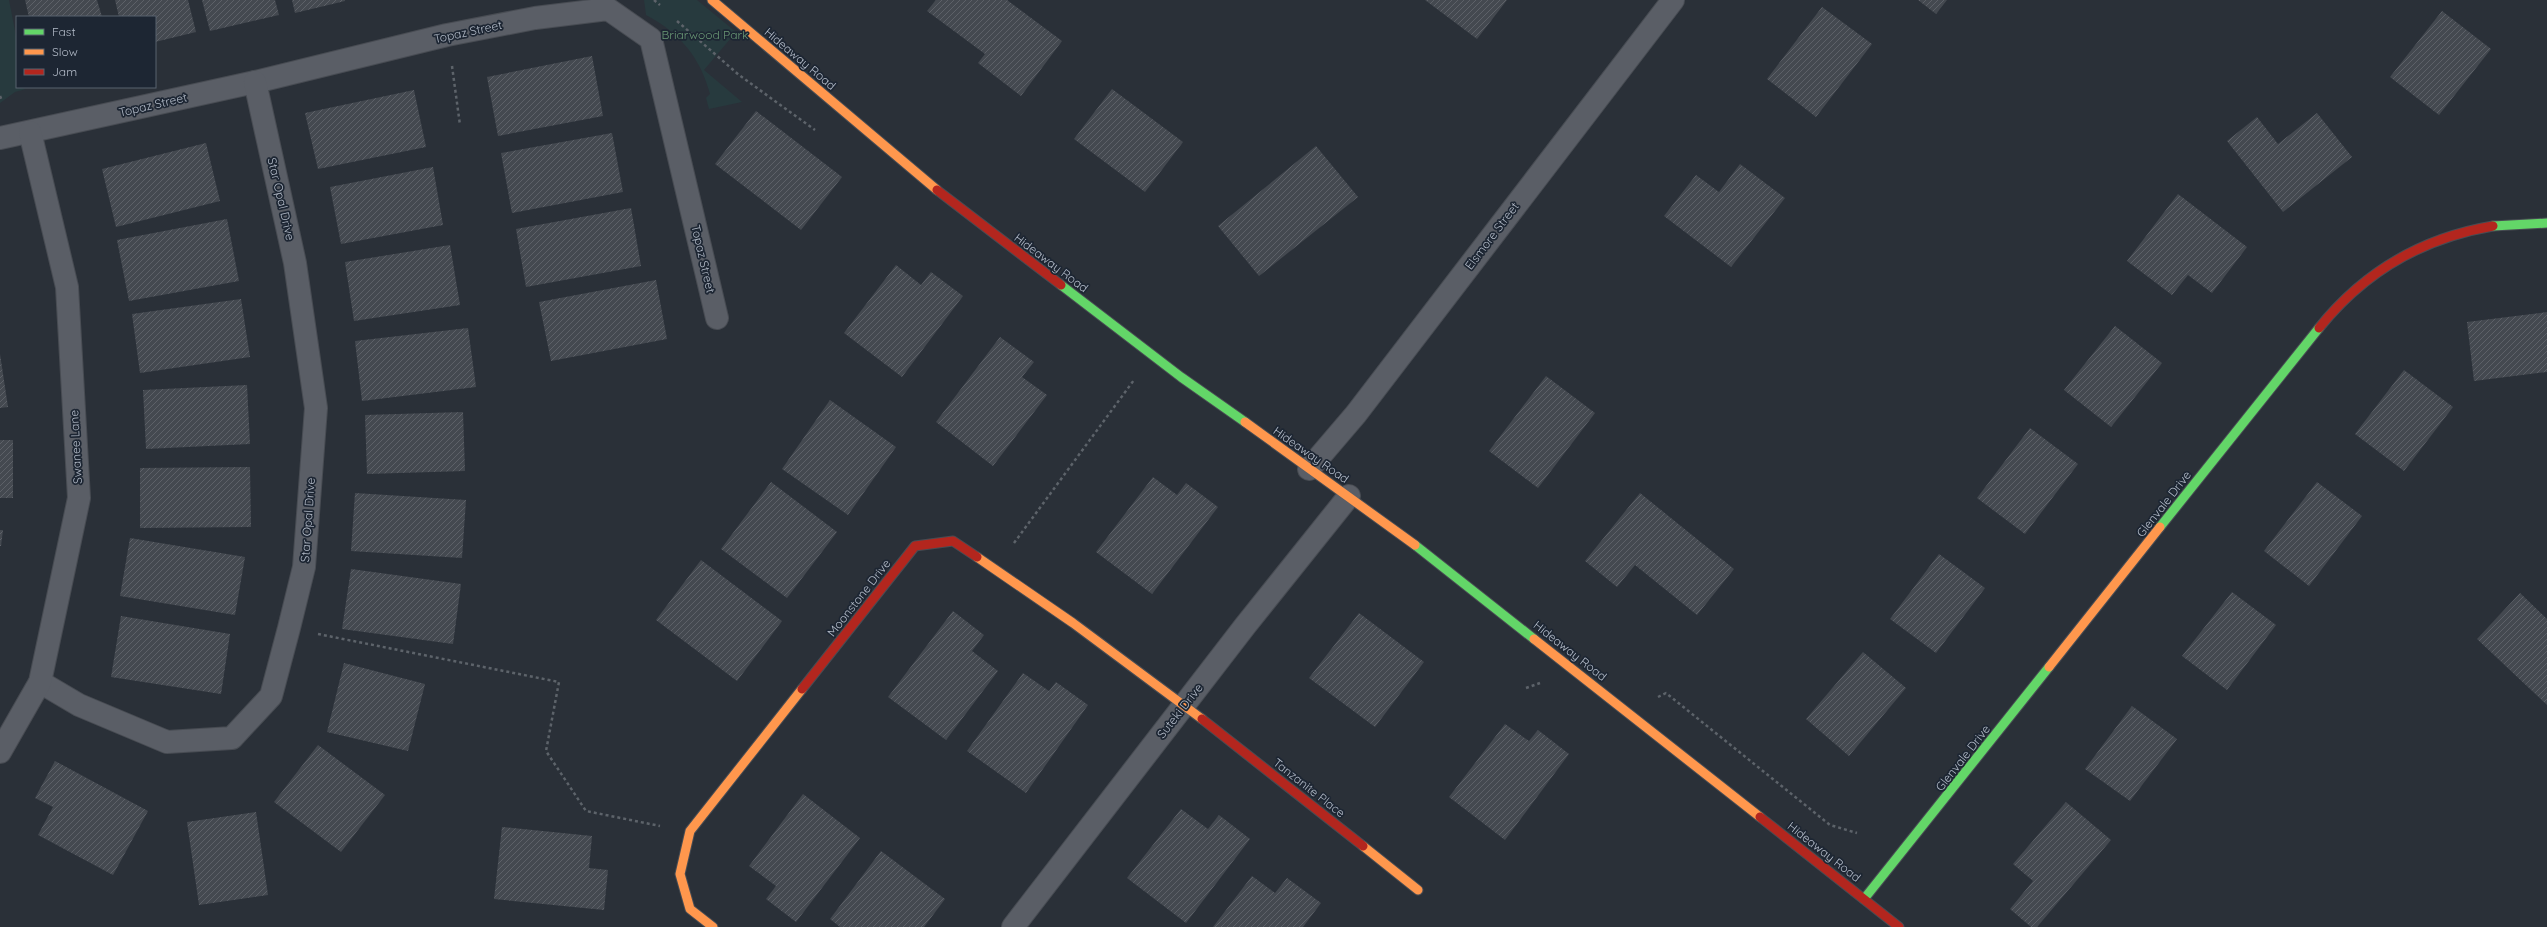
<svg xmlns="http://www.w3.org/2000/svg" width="2547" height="927" viewBox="0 0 2547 927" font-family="Quicksand,sans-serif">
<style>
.green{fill:#273a3e}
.building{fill:url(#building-hatch)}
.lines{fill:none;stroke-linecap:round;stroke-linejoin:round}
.street-casing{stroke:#484c53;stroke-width:24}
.fast-casing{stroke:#484c53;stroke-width:11}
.slow-casing{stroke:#484c53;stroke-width:11}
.jam-casing{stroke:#484c53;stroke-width:11}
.path{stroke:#5d636a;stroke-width:2.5;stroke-dasharray:3 3;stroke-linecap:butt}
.street{stroke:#5a5e66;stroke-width:22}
.fast{stroke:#63d668;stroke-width:9}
.slow{stroke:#ff974d;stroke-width:9}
.jam{stroke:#b3261e;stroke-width:9}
.labels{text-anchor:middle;stroke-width:3.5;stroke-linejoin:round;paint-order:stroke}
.street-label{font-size:12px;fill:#b4bcc9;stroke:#1d2633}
.park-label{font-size:12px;fill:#6b9a76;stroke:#1d2633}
</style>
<defs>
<pattern id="building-hatch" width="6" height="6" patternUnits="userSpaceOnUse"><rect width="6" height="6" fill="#444950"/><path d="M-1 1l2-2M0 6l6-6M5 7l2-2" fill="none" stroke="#5d6168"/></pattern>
</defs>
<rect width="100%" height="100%" fill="#2a3038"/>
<!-- green -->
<g class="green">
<path d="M0,0h9l8,41v46l9,2 -11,3 -15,11z"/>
<path d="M644,0h53l39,32 -32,38 38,32 -33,7 -3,-11 4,-4c-10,-37 -30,-61 -64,-79z"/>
</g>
<!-- building -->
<g class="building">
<path d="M25,0h72l5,17h-73z"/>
<path d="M115,0h73l8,32 -41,10v-25h-36z"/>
<path d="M202,0h73l4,15 -69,16z"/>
<path d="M292,0h53v1l-50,12z"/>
<path d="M936,0h71l55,41 -41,55 -43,-33 7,-9 -58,-43z"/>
<path d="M1425,0h82l-30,39z"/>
<path d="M1918,0h29l-11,14z"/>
<path d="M1822,7l50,37 -56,73 -49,-38z"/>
<path d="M2442,11l49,38 -52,66 -49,-38z"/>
<path d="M592,56l11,60 -105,20 -11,-59z"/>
<path d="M1112,89l71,53 -38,50 -71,-53z"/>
<path d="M414,90l12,57 -108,22 -13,-56z"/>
<path d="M756,111l86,66 -41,53 -86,-66z"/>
<path d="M2317,113l35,44 -69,55 -56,-71 30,-24 21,27z"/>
<path d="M612,133l11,59 -111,21 -11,-60z"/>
<path d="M206,143l14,58 -104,26 -14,-58z"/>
<path d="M1316,146l42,51 -99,79 -41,-50z"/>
<path d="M1740,164l45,34 -54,69 -67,-51 32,-41 23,17z"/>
<path d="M433,167l10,58 -102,19 -11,-57z"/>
<path d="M2178,194l69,53 -35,46 -24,-18 -16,20 -45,-34z"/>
<path d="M631,208l10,58 -115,21 -10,-58z"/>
<path d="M227,219l12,62 -110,20 -12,-61z"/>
<path d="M450,245l10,60 -106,16 -9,-59z"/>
<path d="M896,265l25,20 10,-13 32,24 -61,81 -58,-44z"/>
<path d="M656,280l11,59 -116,22 -12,-59z"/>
<path d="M241,299l9,58 -110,16 -8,-59z"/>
<path d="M2547,312v60l-73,9 -7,-59z"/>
<path d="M2115,326l47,37 -51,64 -47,-37z"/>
<path d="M468,328l8,59 -114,14 -7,-60z"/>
<path d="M1000,337l34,25 -12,15 25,18 -54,71 -57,-44z"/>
<path d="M0,354l8,53 -8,1z"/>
<path d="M2404,370l49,37 -49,64 -49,-37z"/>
<path d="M1546,376l49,37 -57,75 -49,-37z"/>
<path d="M247,385l3,59 -104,5 -3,-59z"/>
<path d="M830,400l66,47 -48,68 -66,-46z"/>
<path d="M463,412l2,59 -98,3 -2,-59z"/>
<path d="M2030,428l48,36 -53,70 -48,-36z"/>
<rect x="0" y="440" width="13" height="58"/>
<path d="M250,467l1,60 -111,1v-60z"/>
<path d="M1153,477l24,18 9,-12 32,24 -66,87 -56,-42z"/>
<path d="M771,482l66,50 -50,66 -66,-49z"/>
<path d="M2317,482l45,34 -53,70 -45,-35z"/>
<path d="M355,493l111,7 -4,58 -111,-7z"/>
<path d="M1640,493l94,76 -37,46 -62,-50 -18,22 -32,-26z"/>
<path d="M0,530h3l-2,16h-1z"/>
<path d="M130,538l115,19 -10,58 -115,-19z"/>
<path d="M1939,554l46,34 -49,65 -46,-34z"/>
<path d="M701,560l81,61 -45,60 -81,-61z"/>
<path d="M351,569l110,15 -8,60 -111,-15z"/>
<path d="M2232,592l44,33 -49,65 -45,-34z"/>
<path d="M2520,593l27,26v86l-70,-66z"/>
<path d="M953,611l31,24 -12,16 26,20 -52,69 -58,-43z"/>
<path d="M1359,613l65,49 -49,65 -66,-49z"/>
<path d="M121,616l109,18 -9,60 -110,-17z"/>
<path d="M1863,652l43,36 -57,68 -43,-37z"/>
<path d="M344,663l81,21 -17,67 -81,-19z"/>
<path d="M1023,673l26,18 7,-9 32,23 -62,88 -59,-42z"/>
<path d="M2132,706l45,33 -47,62 -45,-32z"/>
<path d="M1505,724l24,17 9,-11 31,24 -64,86 -56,-43z"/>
<path d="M318,745l67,50 -44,57 -67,-50z"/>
<path d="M55,761l93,50 -35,64 -75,-40 15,-28 -18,-9z"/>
<path d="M803,794l57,44 -64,84 -30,-23 10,-13 -27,-20z"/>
<path d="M2066,802l45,38 -74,87h-6l-21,-18 23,-28 -20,-17z"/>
<path d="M1181,809l27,20 11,-14 31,24 -64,84 -59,-45z"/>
<path d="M256,812l12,83 -69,10 -12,-83z"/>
<path d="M502,827l90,9 -3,32 19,2 -4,40 -110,-11z"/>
<path d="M881,851l64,48 -21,28h-84l-10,-8z"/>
<path d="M1252,876l23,17 12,-15 34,25 -18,24h-90z"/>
</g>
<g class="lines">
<defs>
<g id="street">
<path d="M0,138l255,-56 192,-47 88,-17 73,-9 43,30 66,279"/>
<path d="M1309,469l47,-55 317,-414"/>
<path d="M40,682l39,23 88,37 65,-4 39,-42 18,-68 15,-61 12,-159 -21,-145 -40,-181"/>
<path d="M0,752l40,-70 39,-184 -12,-211 -37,-155"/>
<path d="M1013,927l232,-301 104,-130"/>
</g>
<g id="fast">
<path d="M2493,226l54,-3"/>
<path d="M1061,285l120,92 64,45"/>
<path d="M2160,527l159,-199"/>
<path d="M1415,545l119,94"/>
<path d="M1864,899l185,-232"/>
</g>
<g id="slow">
<path d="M712,0l225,190"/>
<path d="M1245,422l170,123"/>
<path d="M977,557l96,66 129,96"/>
<path d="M1534,639l226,178"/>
<path d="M2049,667l111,-140"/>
<path d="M1363,846l55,44"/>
<path d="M713,927l-23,-18 -10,-35 10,-43 112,-142"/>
</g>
<g id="jam">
<path d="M937,190l124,95"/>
<path d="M2319,328c44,-55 103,-90 174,-102"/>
<path d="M802,689l113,-143 38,-5 24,16"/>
<path d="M1202,719l161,127"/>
<path d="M1760,817l139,110"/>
</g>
</defs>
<!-- street casing -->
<use href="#street" class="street-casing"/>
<!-- fast casing -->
<use href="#fast" class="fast-casing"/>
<!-- slow casing -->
<use href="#slow" class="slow-casing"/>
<!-- jam casing -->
<use href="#jam" class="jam-casing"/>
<!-- path -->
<g class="path">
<path d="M654,0l6,5"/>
<path d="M677,21l62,54 76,55"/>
<path d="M452,66l8,59"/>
<path d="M0,96l2,5"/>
<path d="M1014,543l120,-163"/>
<path d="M318,634l241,48 -13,69 40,60 74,15"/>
<path d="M1526,688l14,-5"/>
<path d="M1658,697l8,-4 164,132 27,8"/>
</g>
<!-- street -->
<use href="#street" class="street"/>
<!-- fast -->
<use href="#fast" class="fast"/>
<!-- slow -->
<use href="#slow" class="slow"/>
<!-- jam -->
<use href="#jam" class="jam"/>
</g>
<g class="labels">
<!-- street labels -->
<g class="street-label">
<text transform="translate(468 32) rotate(-12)" y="4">Topaz Street</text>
<text transform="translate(800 59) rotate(40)" y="4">Hideaway Road</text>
<text transform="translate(153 105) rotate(-13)" y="4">Topaz Street</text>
<text transform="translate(281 199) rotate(77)" y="4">Star Opal Drive</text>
<text transform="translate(1492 236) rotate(-53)" y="4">Elsmore Street</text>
<text transform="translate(703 259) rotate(77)" y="4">Topaz Street</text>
<text transform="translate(1051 263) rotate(37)" y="4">Hideaway Road</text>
<text transform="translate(76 447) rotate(-93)" y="4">Swanee Lane</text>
<text transform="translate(1311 455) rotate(35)" y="4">Hideaway Road</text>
<text transform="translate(2164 504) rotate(-52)" y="4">Glenvale Drive</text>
<text transform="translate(308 520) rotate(-86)" y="4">Star Opal Drive</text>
<text transform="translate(859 598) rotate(-52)" y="4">Moonstone Drive</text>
<text transform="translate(1570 651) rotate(38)" y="4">Hideaway Road</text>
<text transform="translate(1180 711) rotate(-52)" y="4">Suteki Drive</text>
<text transform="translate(1963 758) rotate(-52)" y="4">Glenvale Drive</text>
<text transform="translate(1309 788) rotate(38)" y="4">Tanzanite Place</text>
<text transform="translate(1824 852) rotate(38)" y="4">Hideaway Road</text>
</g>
<!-- park labels -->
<g class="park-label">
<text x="705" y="39">Briarwood Park</text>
</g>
</g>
<!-- legend -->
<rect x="16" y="16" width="140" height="72" fill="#1d2633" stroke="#59626f"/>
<rect x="24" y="29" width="20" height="6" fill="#63d668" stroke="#59626f"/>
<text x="52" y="36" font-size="12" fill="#b4bcc9">Fast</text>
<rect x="24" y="49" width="20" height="6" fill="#ff974d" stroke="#59626f"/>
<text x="52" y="56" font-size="12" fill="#b4bcc9">Slow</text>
<rect x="24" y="69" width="20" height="6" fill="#b3261e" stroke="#59626f"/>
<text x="52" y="76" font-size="12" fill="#b4bcc9">Jam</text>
</svg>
